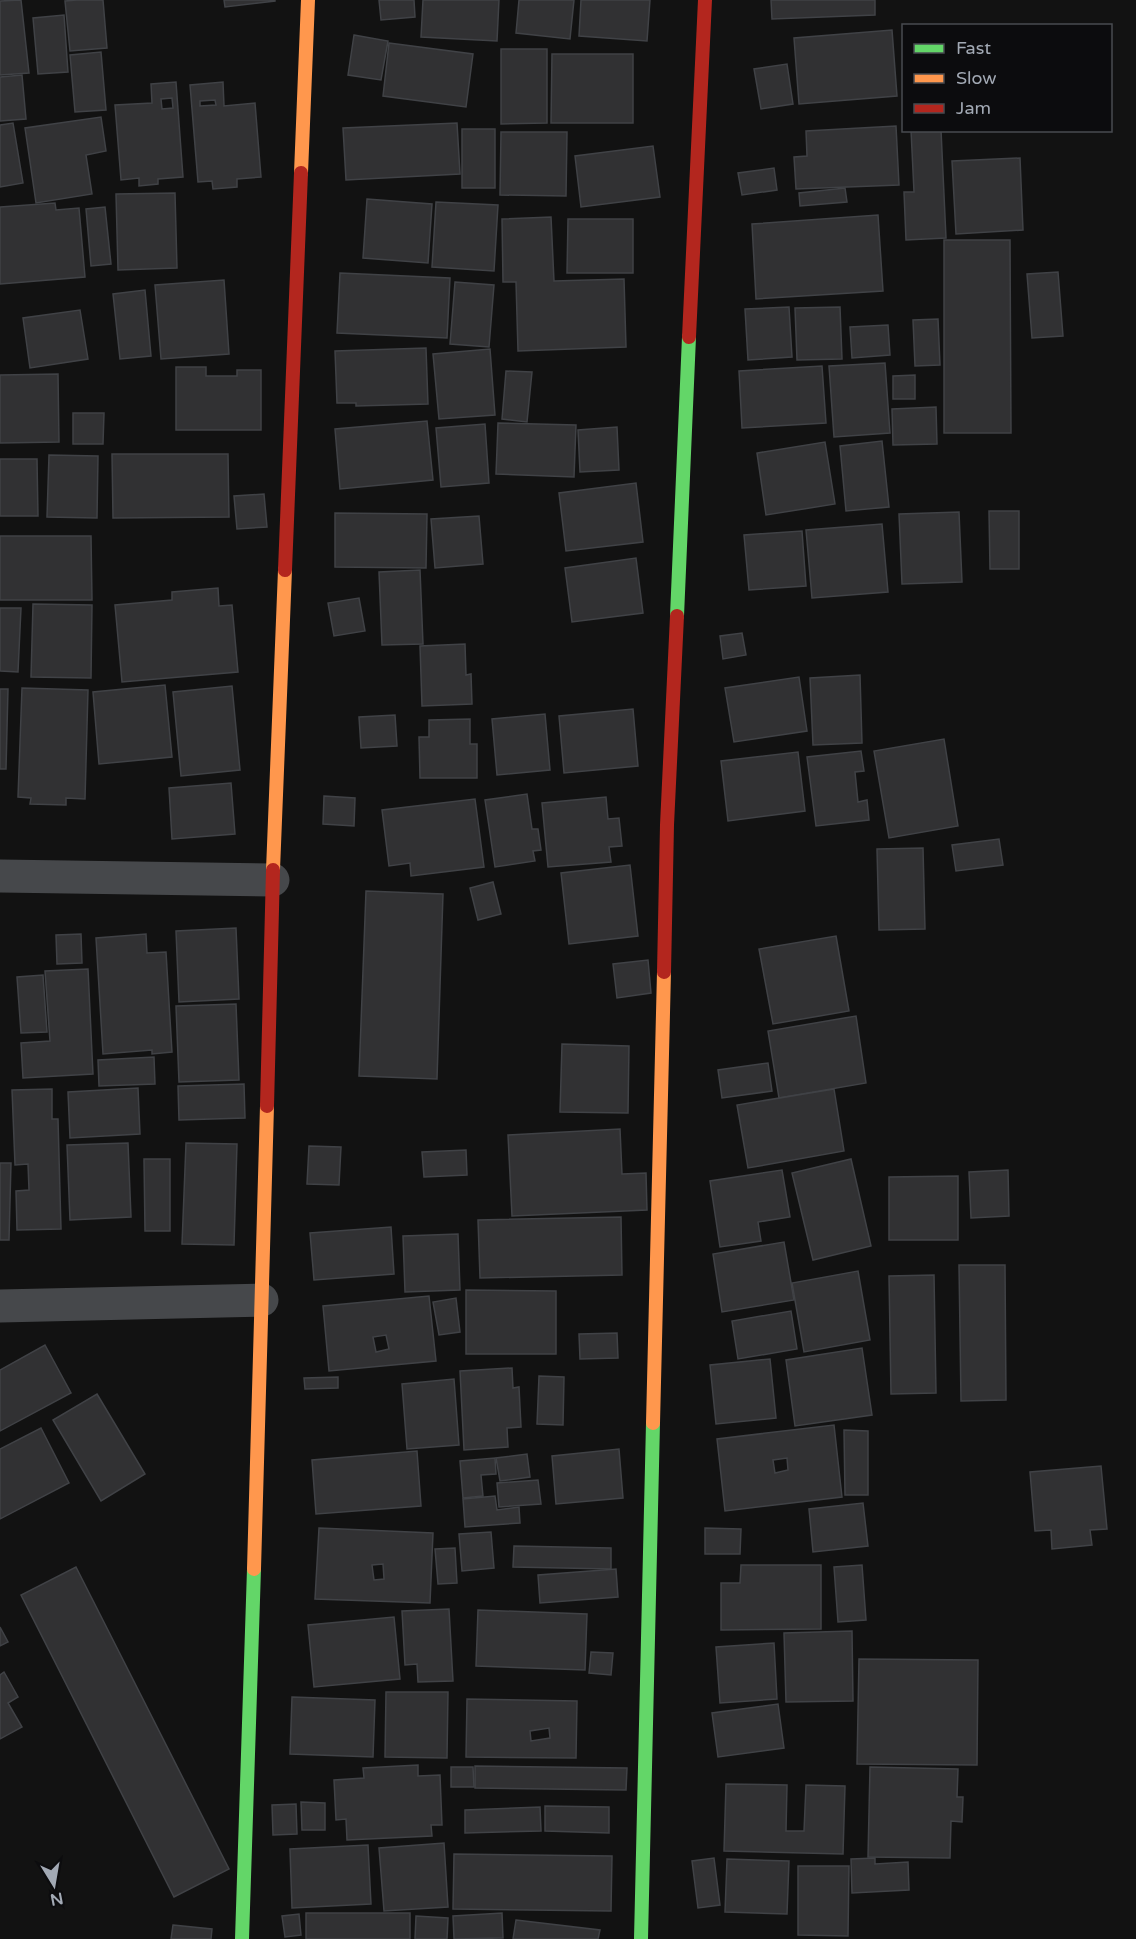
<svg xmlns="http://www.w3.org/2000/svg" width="1136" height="1939" viewBox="0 0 1136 1939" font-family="'Varela Round',sans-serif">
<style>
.building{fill:#313133;stroke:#404246;stroke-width:1.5;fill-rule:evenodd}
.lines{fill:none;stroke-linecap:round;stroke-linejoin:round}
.street{stroke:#46484b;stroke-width:33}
.fast{stroke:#63d668;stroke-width:14}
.slow{stroke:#ff974d;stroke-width:14}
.jam{stroke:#b3261e;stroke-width:14}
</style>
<rect width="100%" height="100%" fill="#121212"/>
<!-- building -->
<g class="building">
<path d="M21,0l8,73 -29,2v-74z"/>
<path d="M77,0h26l4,48 -37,3 -5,-50z"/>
<path d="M224,0h51v1l-50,6z"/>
<path d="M379,0h35l1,17 -34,3z"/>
<path d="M423,0h76l-2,41 -76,-4z"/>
<path d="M519,0h55l-4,39 -54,-6z"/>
<path d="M581,0h69l-3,41 -68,-5z"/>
<path d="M771,0h104v15l-103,4z"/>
<path d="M64,15l4,57 -30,2 -5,-56z"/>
<path d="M892,30l5,66 -98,8 -5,-66z"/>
<path d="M354,35l34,6 -7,39 -33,-5z"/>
<path d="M389,43l84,11 -7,53 -83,-11z"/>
<path d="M501,49h46v74l-46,1z"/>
<path d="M101,52l5,58 -31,2 -5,-57z"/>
<path d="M552,54h81v69h-82z"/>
<path d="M787,64l6,40 -32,5 -7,-40z"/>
<path d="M22,75l4,44 -26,2v-44z"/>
<path d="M176,82l7,95 -25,2v5l-19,2v-8l-18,2 -6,-75 37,-2 -1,-19zM172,98l1,10 -11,1 -1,-10z"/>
<path d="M223,82l1,24 31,-3 6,74 -24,2v8l-24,2 -1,-8 -14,1 -8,-97zM215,100l1,5 -16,1v-5z"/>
<path d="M101,117l5,34 -20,4 6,39 -56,9 -11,-75z"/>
<path d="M13,123l10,60 -23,4v-62z"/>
<path d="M457,123l3,51 -114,6 -3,-52z"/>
<path d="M896,126l3,59 -103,4 -2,-32 13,-1 -1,-25z"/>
<rect x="462" y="129" width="33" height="59"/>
<path d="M911,130h30l5,108 -40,2 -2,-48h10z"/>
<path d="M501,132h66l-1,64 -66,-1z"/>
<path d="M653,146l7,51 -79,10 -6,-51z"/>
<path d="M1020,158l3,72 -67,4 -4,-73z"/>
<path d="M774,168l3,22 -35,5 -4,-22z"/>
<path d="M845,188l2,14 -47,4 -1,-13z"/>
<path d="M175,193l2,75 -59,2 -2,-76z"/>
<path d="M367,199l65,5 -4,59 -65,-5z"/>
<path d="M436,202l62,3 -4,66 -62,-4z"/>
<path d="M55,203l1,7 23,-2 6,69 -85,7v-77z"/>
<path d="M105,207l6,57 -20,2 -5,-57z"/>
<path d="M878,215l5,76 -127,8 -4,-75z"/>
<path d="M551,217l3,64 70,-2 2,68 -108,4 -2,-69h-13l-1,-63z"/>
<path d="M568,219h65v54h-66z"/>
<path d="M944,240h66l1,193h-67z"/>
<path d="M1058,272l5,64 -31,2 -5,-64z"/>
<path d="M340,273l110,5 -3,60 -110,-5z"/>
<path d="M224,280l5,74 -68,5 -6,-74z"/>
<path d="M455,282l39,3 -5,62 -39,-3z"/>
<path d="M145,290l6,66 -31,3 -7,-65z"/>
<path d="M789,307l3,50 -44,3 -3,-51z"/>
<path d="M840,307l2,52 -45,1 -2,-52z"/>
<path d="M80,310l8,49 -58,9 -7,-50z"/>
<path d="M938,319l2,46 -25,1 -2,-46z"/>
<path d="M888,325l2,30 -38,3 -2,-31z"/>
<path d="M426,348l2,56 -72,2v-3h-19l-2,-52z"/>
<path d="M490,349l5,66 -56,4 -6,-65z"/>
<path d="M885,363l5,70 -56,4 -5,-71z"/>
<path d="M822,366l4,57 -84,5 -3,-57z"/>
<path d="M176,367h30v9h31v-6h24v60h-85z"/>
<path d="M506,371l26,1 -5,50 -25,-3z"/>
<path d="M58,374l1,68 -59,1v-68z"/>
<path d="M915,375v24h-22v-23z"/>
<path d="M936,407l1,37 -44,1 -1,-36z"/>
<path d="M73,413h31l-1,31h-30z"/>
<path d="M427,421l6,59 -93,9 -5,-60z"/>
<path d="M498,423l78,2 -2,52 -78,-3z"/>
<path d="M485,424l4,59 -48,4 -5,-59z"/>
<path d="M617,427l2,43 -39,2 -2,-42z"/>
<path d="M882,441l7,66 -43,4 -6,-65z"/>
<path d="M825,442l10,62 -69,11 -9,-62z"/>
<path d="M112,454h116l1,63 -116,1z"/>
<path d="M49,455l49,1 -1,62 -50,-1z"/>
<path d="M0,459h37l1,57h-38z"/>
<path d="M636,483l7,59 -77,9 -7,-58z"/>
<path d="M264,494l3,33 -30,2 -3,-33z"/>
<path d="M989,511h30v58h-29z"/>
<path d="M959,512l3,70 -60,2 -3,-70z"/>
<path d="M335,513l92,1 -1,54 -91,-1z"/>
<path d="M479,516l4,48 -48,4 -4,-49z"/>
<path d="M882,524l6,68 -76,6 -6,-68z"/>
<path d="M802,531l4,55 -57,4 -5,-55z"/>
<path d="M0,536h91l1,64h-92z"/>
<path d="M636,558l7,55 -71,9 -7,-54z"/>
<path d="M420,570l3,74 -41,1 -3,-73z"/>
<path d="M218,588l1,18 13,-1 6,67 -116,10 -7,-77 57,-5v-8z"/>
<path d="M359,598l6,33 -31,5 -6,-33z"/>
<path d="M33,604l59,1 -1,73 -60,-1z"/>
<path d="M0,608h21l-3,64 -18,-1z"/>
<path d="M742,633l4,22 -23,4 -3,-23z"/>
<path d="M465,644l1,31 5,-1 1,30 -50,2 -2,-60z"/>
<path d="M860,675l2,68 -49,2 -3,-67z"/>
<path d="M799,677l8,54 -73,11 -9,-54z"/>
<path d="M165,685l7,72 -73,7 -6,-72z"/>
<path d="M232,686l8,84 -59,6 -8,-84z"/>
<path d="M22,688l66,2 -3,109 -19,-1v7l-36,-1 1,-6 -13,-1z"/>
<path d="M0,689h8l-2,80h-6z"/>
<path d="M633,709l5,57 -74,7 -5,-57z"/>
<path d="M545,714l5,56 -53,5 -5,-56z"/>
<path d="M395,715l2,31 -36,2 -2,-31z"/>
<path d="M470,719v25h7v34h-57l-1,-41h10v-17z"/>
<path d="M944,739l14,87 -69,12 -15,-87z"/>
<path d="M861,751l3,20 -9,1 3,30 9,-2 2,20 -53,6 -9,-69z"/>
<path d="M798,752l7,59 -77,10 -7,-60z"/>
<path d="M231,783l4,51 -63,5 -3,-51z"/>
<path d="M527,794l5,35h6l3,21 -8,1 2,10 -40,6 -10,-67z"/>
<path d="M324,796l31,2 -1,28 -31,-2z"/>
<path d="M606,797l2,22 11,-1 3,28 -13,1 2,15 -63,5 -6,-64z"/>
<path d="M475,799l9,68 -73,9 -1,-13 -21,3 -7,-56z"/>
<path d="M999,839l4,26 -47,6 -4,-26z"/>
<path d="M923,848l2,81 -46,1 -2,-81z"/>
<path d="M630,865l8,71 -69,8 -8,-71z"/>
<path d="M493,882l8,32 -23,6 -8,-32z"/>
<path d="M366,891l77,3 -6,185 -78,-3z"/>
<path d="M236,928l3,71 -60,3 -3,-71z"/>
<path d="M81,934l1,29 -25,1 -1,-29z"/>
<path d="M146,934l1,19 19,-1 6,100 -20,2v-4l-49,4 -7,-116z"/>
<path d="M836,936l13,75 -76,13 -14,-75z"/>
<path d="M648,960l3,33 -34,5 -4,-34z"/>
<path d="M88,969l5,105 -70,4 -2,-35 29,-2 -5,-70z"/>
<path d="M43,975l4,57 -26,1 -4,-56z"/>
<path d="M236,1004l3,76 -60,2 -3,-76z"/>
<path d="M856,1016l10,67 -87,15 -11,-67z"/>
<path d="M562,1044l67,2 -1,67 -68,-1z"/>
<path d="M154,1057l1,27 -56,2 -1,-26z"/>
<path d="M768,1063l4,28 -50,7 -4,-28z"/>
<path d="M244,1084l1,34 -66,2 -1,-34z"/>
<path d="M138,1088l2,46 -70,4 -2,-46z"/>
<path d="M52,1089v30h6l3,110 -44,1 -1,-39 13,-1 -1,-26 -13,1 -3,-75z"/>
<path d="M834,1089l10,62 -96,17 -11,-63z"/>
<path d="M620,1129l2,45 24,-1 1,37 -135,6 -4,-81z"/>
<path d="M128,1143l3,74 -61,3 -3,-75z"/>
<path d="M186,1143l51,1 -3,101 -52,-1z"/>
<path d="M309,1146l32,1 -2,38 -32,-1z"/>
<path d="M466,1150l1,25 -43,2 -2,-25z"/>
<path d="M144,1159h26v72h-25z"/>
<path d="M851,1159l20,87 -58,14 -21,-87z"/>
<path d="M0,1163h11l-2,77h-9z"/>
<path d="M782,1170l8,47 -32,5 3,19 -41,6 -10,-66z"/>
<path d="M1008,1170l1,46 -38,2 -2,-46z"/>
<path d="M958,1176v64h-69v-63z"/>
<path d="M621,1217l1,58 -142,3 -2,-58z"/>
<path d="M391,1227l3,47 -80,6 -4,-47z"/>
<path d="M458,1234l2,56 -55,2 -2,-56z"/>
<path d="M784,1242l10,58 -72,12 -9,-58z"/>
<path d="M959,1265h46l1,135 -45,1z"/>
<path d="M858,1271l12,69 -66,12 -12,-69z"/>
<path d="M934,1275l2,118 -45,1 -2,-118z"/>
<path d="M466,1290l90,1v63h-90z"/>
<path d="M429,1296l7,65 -107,10 -6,-65zM386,1335l3,14 -13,3 -3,-15z"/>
<path d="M456,1298l4,34 -21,3 -6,-33z"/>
<path d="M791,1311l6,38 -59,10 -6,-38z"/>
<path d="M617,1333l1,25 -38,1 -1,-25z"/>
<path d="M45,1345l26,48 -71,38v-61z"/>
<path d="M862,1348l10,67 -77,11 -9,-66z"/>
<path d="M770,1359l6,59 -60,6 -6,-59z"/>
<path d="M512,1368l1,20 6,-1 2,40 -14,1 1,19 -44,3 -4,-79z"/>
<path d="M539,1376l25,1 -1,48 -26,-1z"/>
<path d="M338,1377v11l-33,1 -1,-11z"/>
<path d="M454,1379l5,66 -52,4 -5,-65z"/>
<path d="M97,1394l48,80 -44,27 -48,-81z"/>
<path d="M834,1425l8,72 -117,14 -8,-72zM787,1458l1,12 -13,3 -2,-13z"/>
<path d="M41,1428l28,55 -69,36v-70z"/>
<path d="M844,1430l24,1v64h-23z"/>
<path d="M619,1449l4,49 -67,6 -4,-48z"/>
<path d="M417,1451l4,55 -105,8 -4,-54z"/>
<path d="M527,1454l3,23 -30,4 -4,-23z"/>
<path d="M495,1458l1,16 -15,1 2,21 -20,2 -3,-37z"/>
<path d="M1101,1466l6,63 -17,1 2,15 -40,4 -1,-19 -16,1 -5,-59z"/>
<path d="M538,1480l3,24 -42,3 -2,-24z"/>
<path d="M495,1496l2,14 22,-3 1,16 -55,4 -2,-28z"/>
<path d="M863,1503l5,43 -55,6 -4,-43z"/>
<path d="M319,1528l114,5 -3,70 -115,-4zM383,1564l1,15 -10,1 -2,-15z"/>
<path d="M705,1528l36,1 -1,25h-35z"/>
<path d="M491,1532l3,36 -32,3 -3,-37z"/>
<path d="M514,1546l97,2v21l-98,-2z"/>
<path d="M455,1548l2,35 -19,1 -3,-35z"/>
<path d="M741,1565h80v64l-100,1v-47h19z"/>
<path d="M862,1565l4,55 -28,2 -4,-55z"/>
<path d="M76,1567l153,302 -55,28 -153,-302z"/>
<path d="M616,1569l2,28 -78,6 -2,-28z"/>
<path d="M449,1609l4,72 -35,1 -1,-18 -12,1 -3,-54z"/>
<path d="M478,1610l109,4 -2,56 -109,-4z"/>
<path d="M394,1617l6,62 -86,8 -6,-62z"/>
<path d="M0,1627l8,15 -8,4z"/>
<path d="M852,1631l1,70 -67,1 -2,-69z"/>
<path d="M774,1643l3,56 -57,4 -4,-56z"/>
<path d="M591,1652l22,1 -2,22 -22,-2z"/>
<path d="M859,1659l119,1 -1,105 -120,-1z"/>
<path d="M4,1672l14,25 -10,6 14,24 -22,12v-64z"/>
<path d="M386,1692h62l-1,66 -62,-1z"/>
<path d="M292,1697l83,3 -2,57 -83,-3z"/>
<path d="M467,1699l110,2 -1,57 -110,-1zM549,1728l1,10 -19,3 -1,-10z"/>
<path d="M778,1704l6,44 -66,9 -6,-44z"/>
<path d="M418,1765v11l22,-1 2,50h-11l1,11 -85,4 -1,-21 -10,1 -2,-40 30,-2 -1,-10z"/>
<path d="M475,1766l152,2 -1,22 -151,-2z"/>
<path d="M451,1767h22l1,20h-23z"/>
<path d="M870,1767l88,2 -1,28h6l-1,25 -11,-1 -1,37 -82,-1z"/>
<path d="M726,1784l61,1 -1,46h18l2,-46 39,1 -2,68 -119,-3z"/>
<path d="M301,1802l24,1v27h-23z"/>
<path d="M296,1804l1,30 -24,1 -1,-30z"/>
<path d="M545,1806l64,1v26l-64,-2z"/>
<path d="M540,1807l1,24 -76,2v-23z"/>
<path d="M444,1843l4,64 -64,4 -5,-63z"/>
<path d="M368,1845l3,59 -79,4 -2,-59z"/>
<path d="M454,1854l158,2 -1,55 -158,-2z"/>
<path d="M714,1858l6,47 -22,3 -6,-47z"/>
<path d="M875,1858v6l33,-2 1,28 -57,3 -1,-34z"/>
<path d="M727,1859l62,2 -2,53 -62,-2z"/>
<path d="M798,1866h51l-1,70 -50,-1z"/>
<rect x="306" y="1913" width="104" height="26"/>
<path d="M502,1913l1,25 -49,1 -1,-23z"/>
<path d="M299,1914l2,21 -16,2 -3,-21z"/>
<path d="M416,1916l32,2 -1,21h-32z"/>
<path d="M516,1920l84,10 -2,9h-85z"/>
<path d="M173,1925l39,4 -1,10h-40z"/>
</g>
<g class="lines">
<!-- street -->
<g class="street">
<path d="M0,876l273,4"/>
<path d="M0,1306l262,-6"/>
</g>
<!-- fast -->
<g class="fast">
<path d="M677,616l12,-279"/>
<path d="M242,1939l12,-370"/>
<path d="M641,1939l12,-516"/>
</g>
<!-- slow -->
<g class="slow">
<path d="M301,173l7,-173"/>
<path d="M273,870l12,-300"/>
<path d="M653,1423l11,-451"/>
<path d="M254,1569l13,-463"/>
</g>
<!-- jam -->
<g class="jam">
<path d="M689,337l16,-337"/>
<path d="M285,570l16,-397"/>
<path d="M664,972l3,-147 10,-209"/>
<path d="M267,1106l6,-236"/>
</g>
</g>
<!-- legend -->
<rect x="902" y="24" width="210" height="108" fill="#0c0c0e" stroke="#484b50" stroke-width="1.5"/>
<rect x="914" y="44" width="30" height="9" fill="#63d668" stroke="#484b50" stroke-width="1.5"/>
<text x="956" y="54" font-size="18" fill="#a2a9b4">Fast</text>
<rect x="914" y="74" width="30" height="9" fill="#ff974d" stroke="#484b50" stroke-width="1.5"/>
<text x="956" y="84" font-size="18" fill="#a2a9b4">Slow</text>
<rect x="914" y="104" width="30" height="9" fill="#b3261e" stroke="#484b50" stroke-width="1.5"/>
<text x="956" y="114" font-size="18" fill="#a2a9b4">Jam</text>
<!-- north arrow -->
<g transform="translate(54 1885) rotate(169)" stroke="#0c0c0e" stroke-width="4.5" paint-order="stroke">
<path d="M0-4.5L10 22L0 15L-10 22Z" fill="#a2a9b4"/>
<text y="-9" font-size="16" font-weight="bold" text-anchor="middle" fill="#a2a9b4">N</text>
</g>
</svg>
